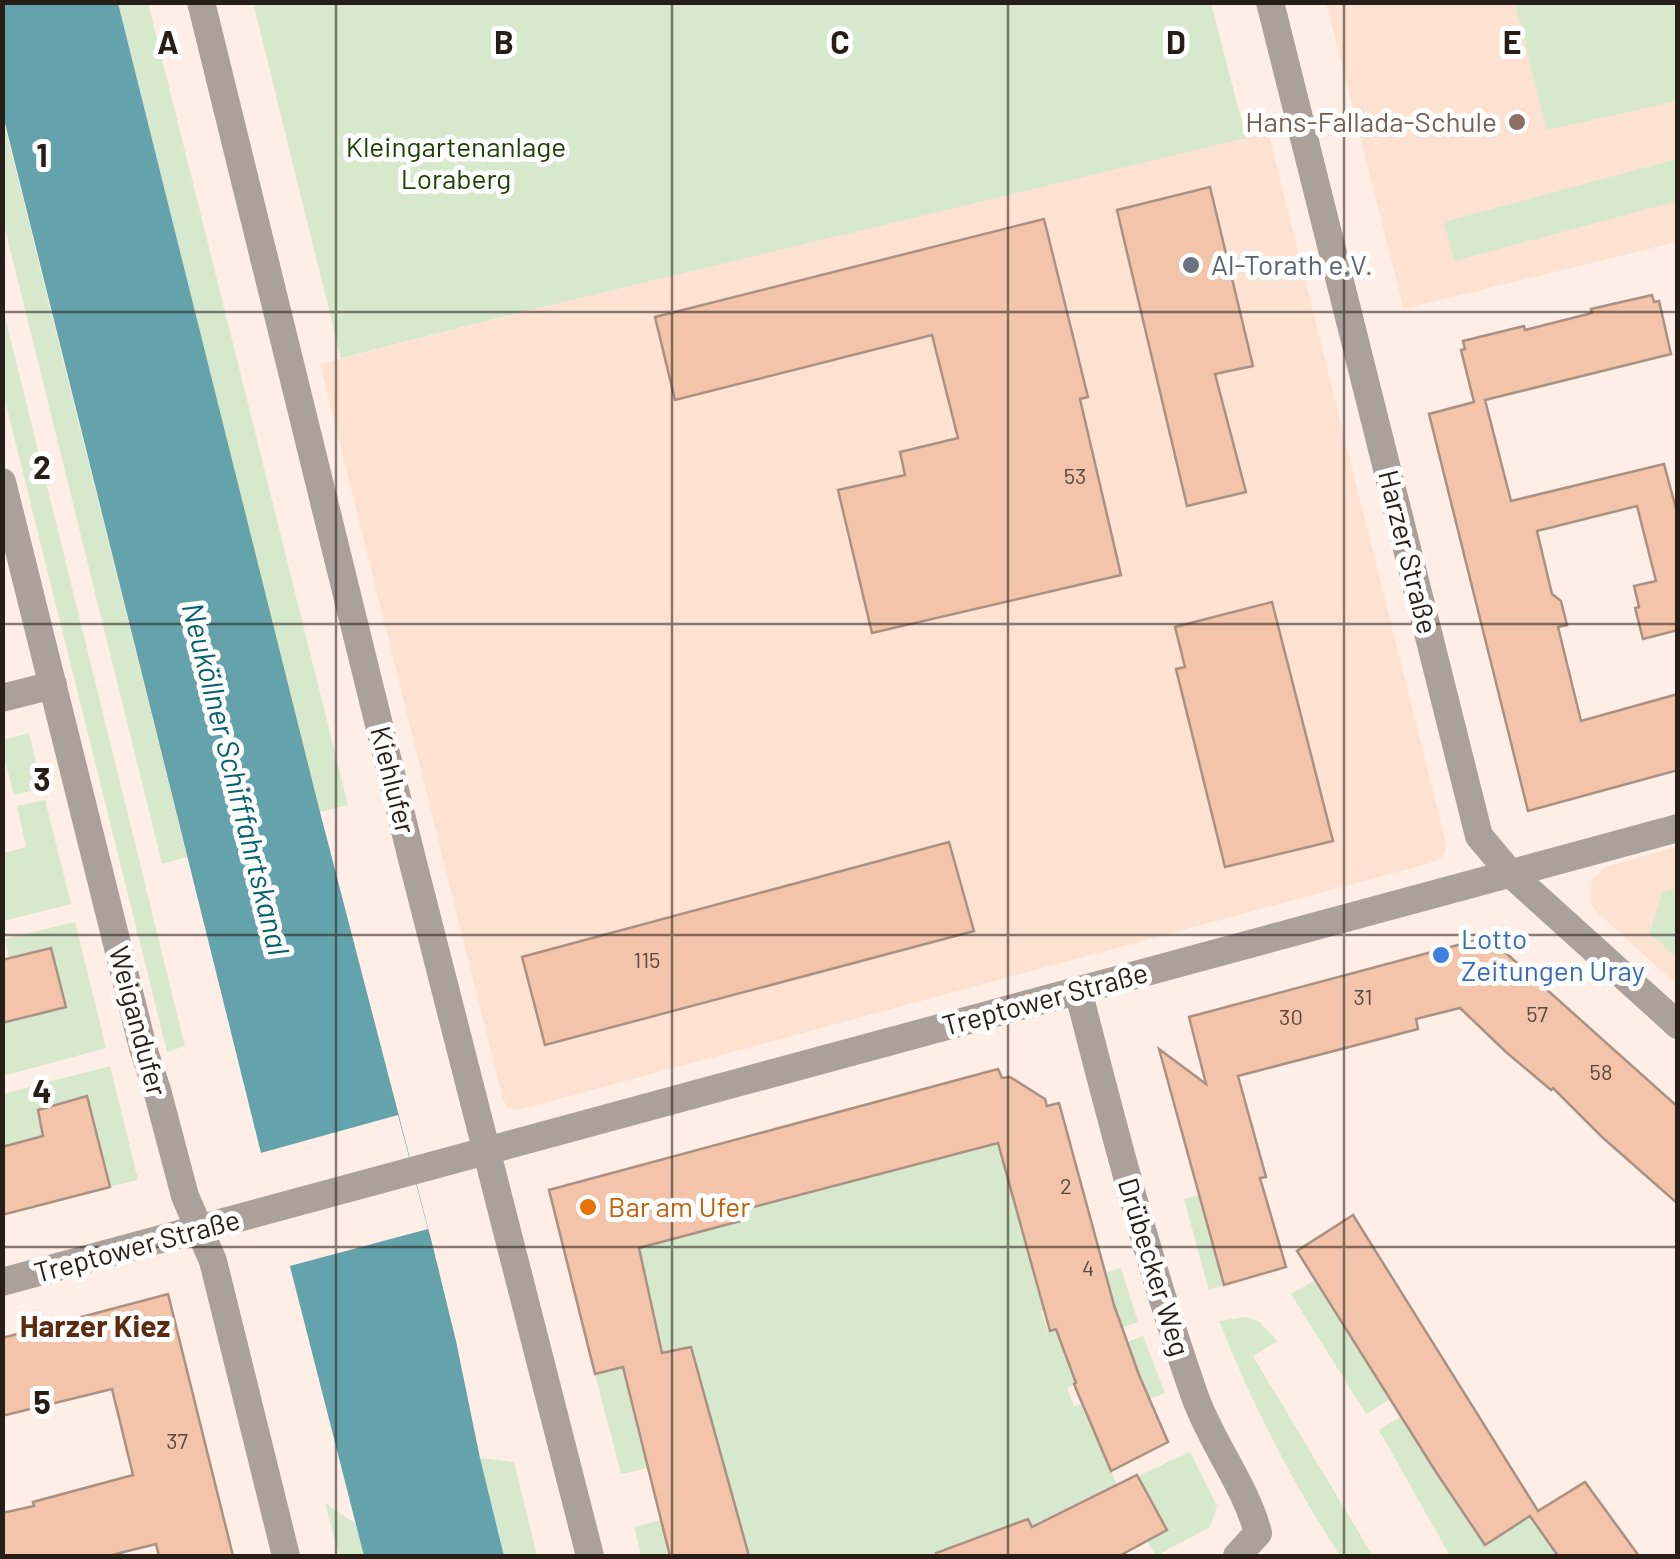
<svg xmlns="http://www.w3.org/2000/svg" width="1680" height="1559" viewBox="0 0 1680 1559" font-family="Barlow,sans-serif">
<style>
.built{fill:#fde2d2}
.green{fill:#d6e9cc}
.water{fill:#65a3ac}
.pier{fill:#ffeee5}
.building{fill:#f3c4a9;stroke:#aa9183;stroke-width:2.5}
.lines{fill:none;stroke-linecap:round;stroke-linejoin:round}
.minor{stroke:#aca09b;stroke-width:28}
.tertiary{stroke:#aca09b;stroke-width:28}
.grid{fill:none;stroke:#271e18;stroke-width:2.5;stroke-opacity:0.55}
.education-dot{fill:#8d6e63;stroke:#fff;stroke-width:4}
.worship-dot{fill:#6b7280;stroke:#fff;stroke-width:4}
.shop-dot{fill:#3f7fe0;stroke:#fff;stroke-width:4}
.food-dot{fill:#e8710a;stroke:#fff;stroke-width:4}
.labels{text-anchor:middle;stroke-width:10;stroke-linejoin:round;paint-order:stroke}
.number-label{font-size:22px;fill:#5a483c}
.education-label{font-size:28px;fill:#785e54;stroke:#fff;text-anchor:end}
.park-label{font-size:28px;fill:#1c3e00;stroke:#fff}
.worship-label{font-size:28px;fill:#5b616d;stroke:#fff;text-anchor:start}
.street-label{font-size:28px;fill:#271e18;stroke:#fff}
.shop-label{font-size:28px;fill:#366cbe;stroke:#fff;text-anchor:start}
.food-label{font-size:28px;fill:#c56008;stroke:#fff;text-anchor:start}
.water-label{font-size:30px;font-style:italic;fill:#04616b;stroke:#fff}
.neighbourhood-label{font-size:30px;font-weight:bold;fill:#5c2c10;stroke:#fff}
.grid-label{font-size:32px;text-anchor:middle;font-weight:bold;fill:#271e18;stroke:#fff;stroke-width:10;stroke-linejoin:round;paint-order:stroke}
</style>
<rect width="100%" height="100%" fill="#ffeee5"/>
<!-- built -->
<g class="built">
<path d="M1326,3h351v239l-273,67z"/>
<path d="M1268,132l177,708v11l-4,7 -7,4 -916,248 -10,-2 -5,-9 -183,-735 210,-54z"/>
<path d="M1677,847v138l-79,-72 -6,-8 -2,-10 3,-17 14,-12z"/>
</g>
<!-- green -->
<g class="green">
<path d="M118,3h30l200,802 -28,7z"/>
<path d="M253,3h958l35,135 -716,172 -189,48z"/>
<path d="M1515,3h162v98l-130,29z"/>
<path d="M2,115l185,742 -25,7 -159,-644z"/>
<path d="M1677,159v42l-223,60 -10,-39z"/>
<path d="M2,304l183,742 -18,6 -164,-660z"/>
<path d="M29,733l13,55 -28,7 -11,-42v-13z"/>
<path d="M45,800l26,104 -68,17v-68l23,-6 -9,-41z"/>
<path d="M1677,888h1l-1,70 -27,-24 12,-42z"/>
<path d="M75,922l31,126 -103,28v-53l63,-16 -15,-59 -42,10 -4,-19z"/>
<path d="M110,1066l28,114 -29,7 -66,-52 -40,12v-53z"/>
<path d="M1003,1141c4,58 26,113 49,166l-11,4 7,20 8,-2 20,54 -9,5 7,18 9,-2 34,81 -85,42 -4,-9 -18,7 3,9 -59,22h-205l-58,-208 -29,5 -23,-108 17,-1 87,-24 -1,-10z"/>
<path d="M1198,1195l26,90 -15,5 -25,-91z"/>
<path d="M1121,1268l17,54 -16,6 -17,-55z"/>
<path d="M1317,1279l59,99 3,-1 13,21 -26,16 -75,-120z"/>
<path d="M1246,1317l13,5 19,19 -25,15 120,200h-33c-48,-74 -88,-152 -121,-235z"/>
<path d="M1143,1336l22,57 -15,6 -23,-57z"/>
<path d="M623,1367l25,101 -27,6 -26,-100z"/>
<path d="M1403,1415l33,58 49,71 48,-28 25,40h-108l-71,-126z"/>
<path d="M1190,1452l27,54 -7,21 -54,29 -9,-15 20,-11 -29,-54z"/>
<path d="M480,1458l34,4 23,94h-33z"/>
<path d="M325,1503l31,21 8,32h-25z"/>
<path d="M661,1520l9,36h-29l-7,-29z"/>
</g>
<!-- water -->
<path class="water" d="M2,3h116l202,809 113,435 23,94 24,117 24,98h-140l-103,-403 -258,-1038z"/>
<!-- pier -->
<path class="pier" d="M398,1115l30,114 -142,38 -29,-113z"/>
<!-- building -->
<g class="building">
<path d="M1210,187l43,179 -38,8 31,118 -59,14 -70,-296z"/>
<path d="M1044,219l44,178 -8,2 41,176 -249,58 -34,-143 67,-15 -5,-23 58,-14 -26,-103 -257,65 -20,-83z"/>
<path d="M1652,295l2,7 5,-1 12,53 -186,46 26,101 153,-37 14,52v114l-35,9 -8,-31 4,-1 -5,-21 22,-5 -19,-75 -100,25 15,63 9,7 6,24 -9,2 23,94 97,-27v76l-150,41 -99,-397 45,-12 -13,-52 4,-1 -2,-8 61,-15 1,4 67,-17 -1,-4z"/>
<path d="M1272,602l61,239 -108,26 -49,-198 9,-2 -10,-40z"/>
<path d="M949,842l25,89 -429,114 -23,-88z"/>
<path d="M1488,937l190,170v97l-76,-67 -49,-49 -2,2 -45,-38 -46,-44 -44,11 2,10 -180,47 28,101 -6,1 26,89 -62,18 -65,-236 47,35 -17,-67z"/>
<path d="M51,948l15,59 -64,16v-63z"/>
<path d="M998,1069l4,9 8,-1 35,22 2,7 12,-3 55,202 25,70 29,67 -57,29 -37,-87 2,-1 -20,-54 -6,2 -52,-188 -256,67 2,10 -105,28 23,105 29,-6 58,209h-79l-47,-189 -28,7 -46,-184z"/>
<path d="M87,1096l23,91 -108,28v-68l41,-11 -5,-26z"/>
<path d="M1353,1215l185,296 47,-29 54,74h-81l-28,-40 -45,29 -49,-73 -139,-221z"/>
<path d="M168,1294l65,262h-74l-3,-12 -48,12h-106v-43l32,-7 -1,-4 100,-27 -21,-86 -110,27v-78z"/>
<path d="M1137,1475l30,55 -48,26h-183v-3l92,-34 4,8z"/>
</g>
<g class="lines">
<!-- minor -->
<g class="minor">
<path d="M201,2l212,861 177,693"/>
<path d="M2,482l141,566 14,42 28,106 28,65 73,295"/>
<path d="M2,698l51,-13"/>
<path d="M1511,874l167,151"/>
<path d="M1078,990c35,137 70,272 116,404 17,49 51,90 64,139l-21,23"/>
</g>
<!-- tertiary -->
<g class="tertiary">
<path d="M1270,2l209,834 32,38"/>
<path d="M2,1282l1676,-454"/>
</g>
</g>
<!-- grid -->
<path class="grid" d="M336,2v1554M672,2v1554M1008,2v1554M1344,2v1554M2,312h1676M2,624h1676M2,935h1676M2,1247h1676"/>
<!-- markers -->
<circle class="education-dot" cx="1517" cy="122" r="10"/>
<circle class="worship-dot" cx="1191" cy="265" r="10"/>
<circle class="shop-dot" cx="1441" cy="955" r="10"/>
<circle class="food-dot" cx="588" cy="1207" r="10"/>
<g class="labels">
<!-- number labels -->
<g class="number-label">
<text x="1075" y="484">53</text>
<text x="647" y="968">115</text>
<text x="1363" y="1005">31</text>
<text x="1537" y="1022">57</text>
<text x="1291" y="1025">30</text>
<text x="1601" y="1080">58</text>
<text x="1066" y="1194">2</text>
<text x="1088" y="1276">4</text>
<text x="177" y="1449">37</text>
</g>
<!-- education labels -->
<g class="education-label">
<text x="1497" y="132">Hans-Fallada-Schule</text>
</g>
<!-- park labels -->
<g class="park-label">
<text x="456" y="157">Kleingartenanlage<tspan x="456" dy="32">Loraberg</tspan></text>
</g>
<!-- worship labels -->
<g class="worship-label">
<text x="1211" y="275">Al-Torath e.V.</text>
</g>
<!-- street labels -->
<g class="street-label">
<text transform="translate(1408 552) rotate(76)" y="10">Harzer Straße</text>
<text transform="translate(393 780) rotate(76)" y="10">Kiehlufer</text>
<text transform="translate(1045 999) rotate(-15)" y="10">Treptower Straße</text>
<text transform="translate(138 1021) rotate(75)" y="10">Weigandufer</text>
<text transform="translate(137 1246) rotate(-15)" y="10">Treptower Straße</text>
<text transform="translate(1154 1267) rotate(73)" y="10">Drübecker Weg</text>
</g>
<!-- shop labels -->
<g class="shop-label">
<text x="1461" y="949">Lotto<tspan x="1461" dy="32">Zeitungen Uray</tspan></text>
</g>
<!-- food labels -->
<g class="food-label">
<text x="608" y="1217">Bar am Ufer</text>
</g>
<!-- water labels -->
<g class="water-label">
<text transform="translate(235 779) rotate(76)" y="10">Neuköllner Schifffahrtskanal</text>
</g>
<!-- neighbourhood labels -->
<g class="neighbourhood-label">
<text x="95" y="1337">Harzer Kiez</text>
</g>
</g>
<g class="grid-label">
<text x="168" y="54">A</text>
<text x="504" y="54">B</text>
<text x="840" y="54">C</text>
<text x="1176" y="54">D</text>
<text x="1512" y="54">E</text>
<text x="42" y="167">1</text>
<text x="42" y="479">2</text>
<text x="42" y="791">3</text>
<text x="42" y="1103">4</text>
<text x="42" y="1414">5</text>
</g>
<!-- border -->
<rect width="1680" height="1559" fill="none" stroke="#271e18" stroke-width="10"/>
</svg>
